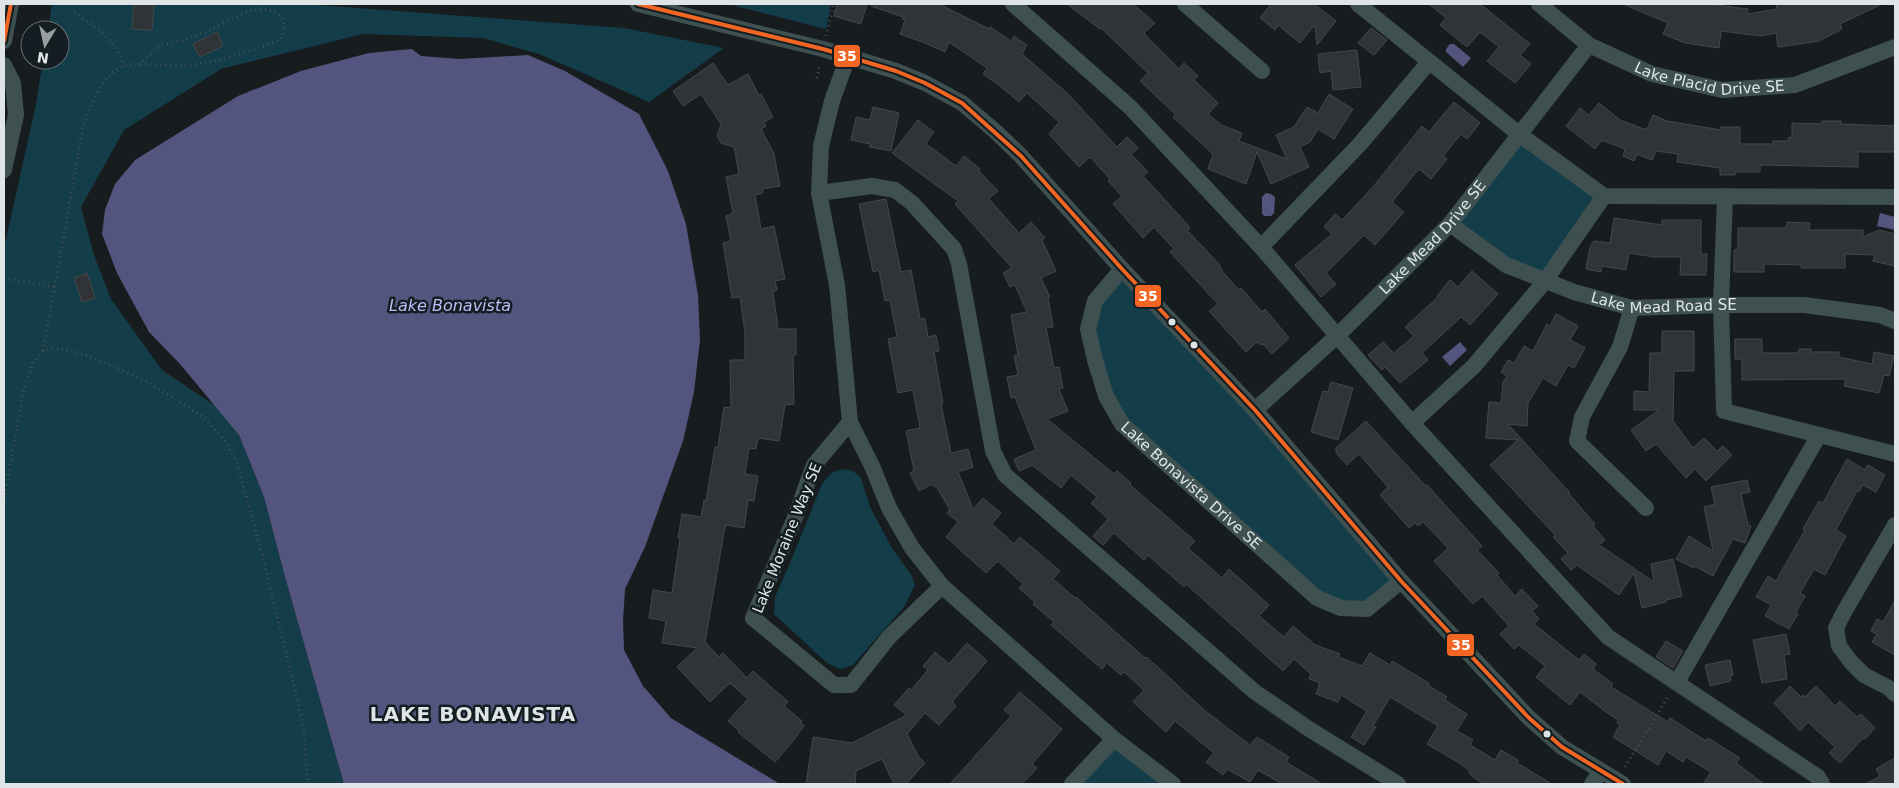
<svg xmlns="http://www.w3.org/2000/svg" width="1899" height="788" viewBox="0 0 1899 788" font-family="'DejaVu Sans',sans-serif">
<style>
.green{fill:#143d4a}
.water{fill:#54557e}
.building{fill:#313437;stroke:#45484a}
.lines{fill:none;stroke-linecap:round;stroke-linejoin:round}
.path{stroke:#455152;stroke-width:3;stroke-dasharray:1 4;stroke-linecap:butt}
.minor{stroke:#3f5050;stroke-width:16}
.bus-1-casing{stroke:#141d21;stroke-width:8}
.bus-1{stroke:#f26522;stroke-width:4}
.bus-dot{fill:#dfe5e7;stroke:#141d21;stroke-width:2}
.labels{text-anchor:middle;stroke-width:5;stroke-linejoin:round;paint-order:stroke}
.street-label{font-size:15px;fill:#dfe5e7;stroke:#141d21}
.water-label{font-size:16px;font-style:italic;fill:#bbbef7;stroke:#141d21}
.district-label{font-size:20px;font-weight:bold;letter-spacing:1px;fill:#dfe5e7;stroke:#141d21}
.line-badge{stroke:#141d21;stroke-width:2}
.badge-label{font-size:14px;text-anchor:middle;font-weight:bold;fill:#fff}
</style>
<rect width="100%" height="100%" fill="#171c1e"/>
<!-- green -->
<g class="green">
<path d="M52,4h252l320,24 100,20 -75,54 -110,-48 -56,-16 -120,-4 -142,35 -97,61 -43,77 13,48 17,44 51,71 58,39 19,26 25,62 21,80 59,207h-340v-536l32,-144 7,-44h17v-30h-12z"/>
<path d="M728,4h103l-5,25z"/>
<path d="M1519,134l85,62 -59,85 -95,-57z"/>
<path d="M1122,269l279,312 -34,28 -50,-11 -195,-174 -27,-64v-59z"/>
<path d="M842,469l11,2 8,7 9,29 22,41 20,28 3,9 -11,22 -51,58 -13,4 -13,-6 -53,-49 1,-17 15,-34 32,-79 9,-11z"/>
<path d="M1114,739l59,45h-101z"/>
</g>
<!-- water -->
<g class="water">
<path d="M1450,44h4l17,14 -8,9 -17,-15v-3z"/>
<path d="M412,49l9,7 39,3 68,-4 37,16 74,43 29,57 18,53 12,71 2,45 -6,52 -11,49 -38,106 -20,42 -2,32 1,29 19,36 28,32 109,66h-436l-59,-207 -21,-80 -25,-62 -59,-71 -31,-32 -32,-59 -15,-39 3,-24 10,-26 20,-24 103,-64 63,-25 68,-18z"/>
<path d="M1266,193l5,1 4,3 -1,16 -3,3h-7l-2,-3v-16z"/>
<path d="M1880,213l15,4v13l-18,-4z"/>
<path d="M1460,342l7,8 -17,16 -8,-9z"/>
</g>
<!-- building -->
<g class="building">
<path d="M134,4l20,1 -2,25 -20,-1z"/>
<path d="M837,4h30l-6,20 -27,-8z"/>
<path d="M871,4h68l50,25 1,-2 21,14 3,-5 13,9 -5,9 46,40 49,53 10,-10 11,11 -7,6 17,18 -5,4 35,38 12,14 -3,2 32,34 3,7 17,19 2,-2 21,24 3,-3 24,29 -17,16 -9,-10 -2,1 -4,-3 -11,10 -37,-41 9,-7 -48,-52 4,-3 -20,-22 -11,11 -30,-34 9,-8 -14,-15 2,-2 -20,-22 -11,10 -30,-33 10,-12 -32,-29 -8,9 -19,-16 -17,-12 4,-6 -38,-26 -4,10 -20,-9 -25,-9 5,-14 -3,-1 1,-2 -32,-11z"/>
<path d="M1067,4h66l22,19 -11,10 4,5 31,31 5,-6 14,13 -4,4 24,23 -10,11 13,11 21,8 -3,8 48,18 -11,-24 18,-8 13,-20 11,6 11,-19 24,15 -19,30 -16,-10 -8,13 -10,5 9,20 -38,17 -14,-32 -11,32 -38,-15 5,-15 -40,-37 2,-3 -35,-33 8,-8 -47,-45 -1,1z"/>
<path d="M1271,4h43l22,17 -19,24 -2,-20 -15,18 -22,-18 -3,5 -15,-12z"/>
<path d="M1429,4h51l50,40 -10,11 11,9 -16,19 -28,-22 12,-14 -19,-15 -13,15 -27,-22 6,-7z"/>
<path d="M1623,4h86l39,5 -1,5 30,-5 -1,-5h106l-42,20 2,5 -23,12 -41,6 -2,-14 -15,3 -40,-5 -2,17 -34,-5 -22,-9 5,-11z"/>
<path d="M1371,28l16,12 -13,15 -16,-12z"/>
<path d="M217,32l6,14 -23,11 -7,-13z"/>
<path d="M1357,50l4,37 -28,3 -2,-19 -11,2 -2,-19z"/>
<path d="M713,63l15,22 20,-11 11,22 2,-2 12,23 -9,5 2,4 -5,3 13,25 6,32 -18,3 1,4 -8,2 6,34 13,-3 11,53 -10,2 2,9 -4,1 5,38h18v26h-3l1,49 -9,1 -6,36 -21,-3 -2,11 -7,-1 -4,26 13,2 -4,25 -6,-1 -4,28 -18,-3 -2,7 -19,110 14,15 4,-4 24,25 6,-7 35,31 -4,4 18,15 -2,1 4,4 -7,9h1l-23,27 -37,-30 1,-1 -11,-10 20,-22 -18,-16 -20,19 -33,-35 20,-19 -35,-5 4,-22 -17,-3 4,-28 19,3 8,-54 -2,-1 4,-24 19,3 3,-17 2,1 9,-54h3l6,-40 7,1 -1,-48h15v-27l-5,-36 -8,1 -9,-55 8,-2 -5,-25 7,-3 -7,-36 13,-3 -5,-27 -13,-4 -4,-7 4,-12 -20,-30 -18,12 -10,-15z"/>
<path d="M1454,102l26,21 -13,16 -6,-5 -18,22 4,3 -16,20 -11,-9h-2l-26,32 12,10 -29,33 -11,-10 -38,38 10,11 -15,13 -26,-32 37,-31 -8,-7 11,-13 7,6 31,-33 49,-61 7,6z"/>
<path d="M1599,103l21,17 24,9h3l6,-14 14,6 54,9v-3h19v17h33v-3h15l1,-4 3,1v-15l30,1v-3h19v3l54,2v26h-37v15l-98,-2v7h-25v3h-15v-7l-43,-6 1,-8 -22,-3 -4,9 -15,-6 -3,7 -11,-5 2,-7 -23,-9 -7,9 -29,-23 14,-18 9,7z"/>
<path d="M873,107l26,6 -8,38 -21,-4v-3l-19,-4 5,-23 14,3z"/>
<path d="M918,120l16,12 -8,11 3,3 27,20 8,-10 16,13 -1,2 19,20 -9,8 30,34 12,-11 14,16 -3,2 14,31 -15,7 9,19 -2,1 5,29 -7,1 8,40 5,-1 4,21 -4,1 9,22 -21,8 67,55 3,-3 14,12 -1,2 65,56 -7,7 34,30 7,-9 40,36 -10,11 25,21 9,-11 22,19 25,9 -2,3 24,9 8,-13 20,12 2,-4 37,22 -1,2 19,12 -2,3 22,14 -10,17 16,9 -3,5 25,15 6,-10 17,10 -1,3 35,21h-68l-10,-6 -5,-5 1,-2 -12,-9 -31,-18 11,-18 -48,-29 -17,29 3,1 -12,18 -13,-8 16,-26 -26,-16 -3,7 -22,-8 4,-11 -11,-4 2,-5 -17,-15 -11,12 -97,-87 -2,3 -36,-32 -4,5 -30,-27 -11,12 -10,-9 15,-17 -17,-16 6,-6 -26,-22 -10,13 -29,-23 -13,6 -5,-12 22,-9 -21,-53 -4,1 -4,-21 11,-2 -4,-19 4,-1 -7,-40 16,-3 -12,-27 -5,2 -7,-14 9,-5 -57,-64 3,-3 -66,-48z"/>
<path d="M886,199l15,73 10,-2 9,49h5l3,18 8,-2 3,16 -5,1 9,52h-2l10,49 17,-4 5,18 -15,5 15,37 10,-11 18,15 -9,11 22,20 6,-7 40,34 -7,8 22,19 1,-1 69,61 1,-1 14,12 44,41 46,35 7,-8 32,20 -3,5 36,22h-40l-24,-14 -8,12 -23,-13 -4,6 -17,-13 8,-9 -39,-32 -9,11 -33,-30 11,-12 -20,-18 -3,3 -14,-12 -5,6 -51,-44 3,-3 -21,-18 2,-2 -16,-14 4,-4 -25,-23 -12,12 -40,-36 12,-15 -11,-9 3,-3 -14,-24 -2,1 -2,-3 -13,7 -9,-18 4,-2 -8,-40 14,-3 -7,-38 -15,3 -10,-54 9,-2 -7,-37 -5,1 -6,-31 -6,2 -14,-68z"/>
<path d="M1614,218l48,7v-5h39v34h6l-1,21h-26l1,-18h-27l-25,-4 -3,17 -24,-4 -1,6 -15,-3 4,-22 4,-6 16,2z"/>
<path d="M1787,222l23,1 -1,7h54v7l16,-7 16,4v32l-22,-5 2,-6 -30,-1v14h-44v-3l-37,-1v8h-30v-22h4v-22h48z"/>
<path d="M1472,271l26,23 -28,31 -9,-8 -39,36 6,7 -28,23 -15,-16 -3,3 -14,-15 15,-13 11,11 20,-17 -9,-9 33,-30 -1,-1 13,-16 8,7z"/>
<path d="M87,273l8,25 -13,4 -8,-24z"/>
<path d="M1556,314l22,12 -8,14 15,8 -11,20 -6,-3 -12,21 -13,-8 -15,25 -1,23 -19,-2 62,69 -1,1 26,30 -2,2 12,14 -6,5 55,37 -3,-18 22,-5 9,37 -16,4v2l-24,6 -8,-35 -15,22 -42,-30 -6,5 -10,-11 7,-6 -15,-16 2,-2 -65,-70 28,-25 -32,-2 3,-36 12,1 2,-21 4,-6 -6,-4 7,-12 6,3 10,-17 9,5 14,-27 3,2z"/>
<path d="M1662,331h32v40h-20l-1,50 20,27 11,-10 13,13 6,-5 9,9 -26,26 -11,-12 -9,9 -30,-34 -10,7 -15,-21 28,-20h-25v-19l15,1 1,-39h12z"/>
<path d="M1735,339h27v14h36l1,-4h12v3h28v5l33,7 2,-12 20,4 -5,20 -5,-1 -5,18 -35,-7 2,-7 -104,1v-21h-7z"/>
<path d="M1331,382l22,6 -15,52 -27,-8 12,-41 5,1z"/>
<path d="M1366,421l29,32 31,33 1,-1 55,61 -5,4 22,23 -2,2 18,21 7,-7 16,17 -6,5 7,8 -5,5 45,36 5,-6 12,10 -3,5 20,15 -2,3 57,35 2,-4 36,23 2,-3 32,20 -4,5 28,21h-61l8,-12 -25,-15 -3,5 -17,-11 -8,14 -45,-28 7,-12 -3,-2 1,-3 -12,-8 -26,-20 -10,13 -34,-28 9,-11 -26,-21 -5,4 -14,-15 9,-8 -27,-30 -9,8 -39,-43 14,-13 -25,-26 -5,4 -3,-3 -6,5 -29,-33 8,-8 -29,-33 -12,11 -11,-12v-5z"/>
<path d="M1847,459l18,11 3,-5 17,10 -9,17 -13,-7 -4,7 -2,-1 -21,39 10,6 -21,39 -11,-6 -14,24 5,3 -9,16 2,2 -9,15 -24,-13 6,-11 -15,-8 12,-21 8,5 29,-51 -2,-1 16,-28 4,2z"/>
<path d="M1747,480l3,12 -9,2 7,31 3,1 -6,17 -12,-4 -20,37 -18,-10 -1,2 -18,-9 13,-23 24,15 -9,-44 11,-3 -4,-17z"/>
<path d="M1895,601v54l-23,-13 5,-8 -6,-3 6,-12 6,3z"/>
<path d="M1786,634l4,20 -6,1 3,24 -25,4 -9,-43z"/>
<path d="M1666,641l17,10 -10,17 -17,-11z"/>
<path d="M967,643l20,18 -35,41 4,4 -17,19 -14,-12 -18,21 11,22 7,7 -19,21h-12l-12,-25 -26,12 -1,13h-49l7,-47 39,6 55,-28 -13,-10 15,-17 2,2 17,-20 -5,-4 12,-14 14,12z"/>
<path d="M1730,660l3,15 -3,1 1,5 -21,5 -5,-21z"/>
<path d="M1790,686l11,11 2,-2 2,2 11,-11 19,20 5,-5 17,16 4,-3 14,14 -10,11 -2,-1 -23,25 -11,-10 6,-6 -27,-25 -8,9 -26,-28z"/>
<path d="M1020,692l42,37 -30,35 5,4 -15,16h-72l61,-68 -7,-6z"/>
<path d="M1895,758v26h-29l14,-8 -4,-7z"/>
</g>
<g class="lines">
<!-- path -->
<g class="path">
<path d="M74,12c23,16 41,27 50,54"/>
<path d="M826,36l8,-32"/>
<path d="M817,78l3,-14"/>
<path d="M4,278l51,9"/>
<path d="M43,351l40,-223c7,-21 18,-54 41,-62 15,-5 41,0 57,0 27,-1 75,-15 100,-27 4,-9 5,-17 -2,-25 -23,-14 -50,7 -71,17 -10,4 -19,7 -29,10 -6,2 -14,3 -19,5 -7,5 -14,13 -20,19"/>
<path d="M4,500l19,-107 10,-31 10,-10 6,-3h14l26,7 57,25 58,36 19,21 14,24 24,88 42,174 5,60"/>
<path d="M1625,767l44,-72"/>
</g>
<!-- minor -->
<g class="minor">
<path d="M638,4l185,45 73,22 29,12 37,20 33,28 26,25 101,113 133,141 146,171 128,137 33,29 61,37"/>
<path d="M1013,4l117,103 131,140 151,176 196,214 210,140 4,7"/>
<path d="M1185,4l77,67"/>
<path d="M1358,4l161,130 85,62 291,1"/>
<path id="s1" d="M1539,4l50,41 63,29 70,16 73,-5 100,-38"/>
<path d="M4,41l7,-37"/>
<path d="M848,57l-16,44 -11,45 -2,47 18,92 13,137 22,44 17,42 23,40 30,38 172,153 59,45"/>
<path d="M4,65l9,18 3,32 -12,55"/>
<path d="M819,193l53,-7 23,4 17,13 42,46 5,15 34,187 12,24 250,217 54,37 89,55"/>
<path d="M1725,196l-4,109 3,106 171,43"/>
<path id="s2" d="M1450,224l56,41 68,27 58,16 89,-3h83l76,10 15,6"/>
<path d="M1261,247l99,-103 69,-82"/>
<path id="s3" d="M1122,269l-27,32 -7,28 7,31 11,36 16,28 195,174 24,10 26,1 34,-28"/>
<path d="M1632,308l-12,39 -38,70 -5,24 69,67"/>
<path id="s4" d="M1255,410l82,-74 113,-112 139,-179"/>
<path d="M850,422l-36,43 -20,55 -41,98 81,67h17l38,-48 53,-51"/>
<path d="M1412,423l62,-57 71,-85 59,-85"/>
<path d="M1895,525l-51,87 -8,16 3,18 12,16 13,13 25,13 6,6"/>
<path d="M1677,682l142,-247"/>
<path d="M1072,784l42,-45"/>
<path d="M1592,784l9,-13"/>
</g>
<defs>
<g id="bus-1">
<path d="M638,4l185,45 73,22 29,12 37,20 59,53 101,113 133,141 146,171 128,137 33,29 61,37"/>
<path d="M4,41l7,-37"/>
</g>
</defs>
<!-- bus-1 casing -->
<use href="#bus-1" class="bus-1-casing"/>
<!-- bus-1 -->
<use href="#bus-1" class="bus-1"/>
</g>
<!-- markers -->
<g class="bus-dot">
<circle cx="1172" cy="322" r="4.5"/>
<circle cx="1194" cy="345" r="4.5"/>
<circle cx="1547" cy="734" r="4.5"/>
</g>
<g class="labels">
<!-- street labels -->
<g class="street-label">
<text dy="5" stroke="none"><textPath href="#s1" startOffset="192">Lake Placid Drive SE</textPath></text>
<text dy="5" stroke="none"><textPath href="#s4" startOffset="248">Lake Mead Drive SE</textPath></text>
<text dy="5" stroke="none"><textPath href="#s2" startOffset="234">Lake Mead Road SE</textPath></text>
<text dy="5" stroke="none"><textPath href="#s3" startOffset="265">Lake Bonavista Drive SE</textPath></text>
<text transform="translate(787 538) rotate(-68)" y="5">Lake Moraine Way SE</text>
</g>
<!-- water labels -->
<g class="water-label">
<text x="450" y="311">Lake Bonavista</text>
</g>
<!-- district labels -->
<g class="district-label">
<text x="473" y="721">LAKE BONAVISTA</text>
</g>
</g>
<g class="line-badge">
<rect x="833" y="44" width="28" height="24" rx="5" fill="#f26522"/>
<rect x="1134" y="284" width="28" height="24" rx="5" fill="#f26522"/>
<rect x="1446" y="633" width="29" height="24" rx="5" fill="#f26522"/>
</g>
<g class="badge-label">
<text x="847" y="61">35</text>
<text x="1148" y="301">35</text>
<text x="1461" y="650">35</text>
</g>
<!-- border -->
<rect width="1899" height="788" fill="none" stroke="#dfe5e7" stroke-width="10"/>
<!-- north arrow -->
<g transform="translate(45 45) rotate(189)"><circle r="24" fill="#141d21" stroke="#656d70"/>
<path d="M0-4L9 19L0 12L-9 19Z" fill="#999fa1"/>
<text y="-8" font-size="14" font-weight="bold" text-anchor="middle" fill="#dfe5e7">N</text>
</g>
</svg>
